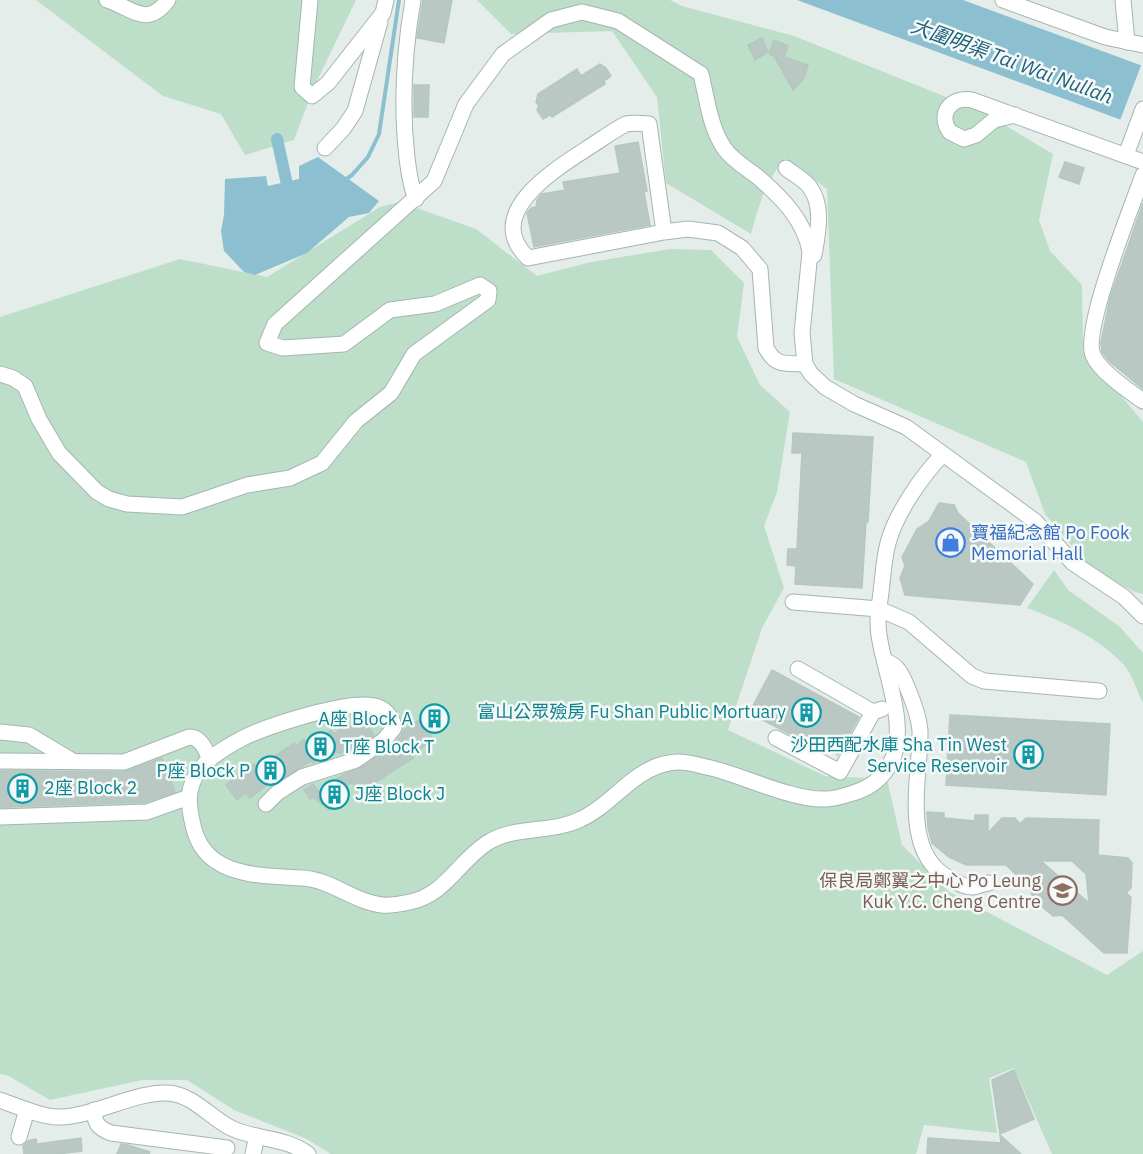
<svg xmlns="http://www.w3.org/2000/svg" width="1143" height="1154" viewBox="0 0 1143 1154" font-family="'IBM Plex Sans','Noto Sans TC',sans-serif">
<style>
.green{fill:#bddec9}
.water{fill:#8cc0d1}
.pier{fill:#e4edea}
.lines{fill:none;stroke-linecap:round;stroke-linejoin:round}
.stream{stroke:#8cc0d1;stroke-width:4}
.canal{stroke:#8cc0d1;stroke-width:12}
.building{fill:#b9c8c3;stroke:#b6c7c1;stroke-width:1.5;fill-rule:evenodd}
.minor-casing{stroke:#a6b5b2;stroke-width:17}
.minor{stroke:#fff;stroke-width:15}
.labels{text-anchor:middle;stroke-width:5;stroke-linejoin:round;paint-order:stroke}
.shop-label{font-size:18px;fill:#366cbe;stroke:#f4f9f7;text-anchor:start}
.culture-label{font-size:18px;fill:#0d838f;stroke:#f4f9f7;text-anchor:end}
.education-label{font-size:18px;fill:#785e54;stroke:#f4f9f7;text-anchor:end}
.water-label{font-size:20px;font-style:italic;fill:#1d617a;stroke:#f4f9f7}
</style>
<rect width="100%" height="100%" fill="#e4edea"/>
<!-- green -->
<g class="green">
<path d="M36,0h320l-42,87 -20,53 -49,15 -24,-41 -58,-18z"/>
<path d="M477,0h193l12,6 112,30 187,75 72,43 -14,66 11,31 32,34 1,66 60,71v172l-8,-2 -43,-22 -47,-56 -19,-52 -192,-83 -7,-190 -42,-31c-21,27 -25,44 -34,76l-85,-51 -9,-86 -45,-66 -101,3z"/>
<path d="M400,202l76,27 61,47 54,-14 79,-13 41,1 33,33 -7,54 23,48 30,27 -13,80 -13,34 20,62 -22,40 -34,102 97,46 62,3 15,66 47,47 158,83 36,-24v203h-91l-38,-86 -25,10 8,55 -73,-8 -8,29h-585l-24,-15 -73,-29 -47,-30h-45l-92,20 -43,-25 -7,-1v-757l180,-58 87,18 113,-70z"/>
<path d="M1054,570l14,20 51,36 24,27v50c-6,-11 -10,-28 -19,-38 -26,-28 -62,-44 -97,-57z"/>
</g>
<!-- water -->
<g class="water">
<path d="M797,0h166l180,66v62z"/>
<path d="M318,157l61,44 -10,12 -20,4 -42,36 -52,22 -11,-3 -20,-21 -3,-20 3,-16 1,-36 41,-3 2,10 31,-7v-13z"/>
</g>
<!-- pier -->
<path class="pier" d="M1142,63h1v68l-24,-8z"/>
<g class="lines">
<!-- stream -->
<path class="stream" d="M345,180l7,-5 16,-18 11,-23 20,-134"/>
<!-- canal -->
<path class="canal" d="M277,139l13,59"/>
</g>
<!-- building -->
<g class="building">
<path d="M423,0h29l-8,43 -27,-5z"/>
<path d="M762,38l6,14 -13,8 -7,-15z"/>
<path d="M774,40l14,6 -4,11 24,8 -4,13 -11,12 -19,-34 -5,-2z"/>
<path d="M600,64l6,4 5,8 -7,5 1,3 -53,33 -2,-2 -7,4 -6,-9 2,-4 -3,-4 2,-8 39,-25 4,7z"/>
<path d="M414,85h15l-1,32h-14z"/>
<path d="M638,142l9,49 -3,1 6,33 -116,22 -7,-34 4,-5 5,-1 1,-7 5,-6 23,-4 -2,-8 57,-9 -5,-27z"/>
<path d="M1065,162l19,6 -5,16 -20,-7z"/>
<path d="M1143,203v186l-34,-28 -7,-9 -1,-10 9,-44z"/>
<path d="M793,433l80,4 -5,85h-2l-4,66 -67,-4 1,-18 -9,-1 1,-16h9l5,-96h-10z"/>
<path d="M939,503l15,2 4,8 75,71 -13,21 -115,-10 -5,-17 5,-12 -3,-9 15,-28 12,-8z"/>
<path d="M772,670l87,47 -21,38 -27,-15 -2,4 -60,-31z"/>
<path d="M431,705l6,9 -3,2 7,11 -11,8 3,5 -22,15 2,3 -54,35 -7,-11 -10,6 -6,10 -9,-7 7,-10 10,-7 17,-6 29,-20 11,-12 3,-6 21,-14 -4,-5z"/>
<path d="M950,715l160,9 -4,71 -160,-10z"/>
<path d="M358,720l8,11 3,-3 5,7 -22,16 -3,-4 -9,7 -2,-3 -9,7 -5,2 -2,-3 -9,6 -2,-2 -37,23 -2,-3 -22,17 -4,-5 -9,7 -11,-15 28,-21 3,4 37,-25 2,3 8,-7 3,5 14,-11 2,3 8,-6 3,4 14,-11 2,3z"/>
<path d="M162,758l13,34 -30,10 -145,5v-36l124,1z"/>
<path d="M313,784l19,25 -2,1 -18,-13 -2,2 -6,-9z"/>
<path d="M927,812l17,1v5l31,3v-6h13v18l14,-15h13l5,6 6,-6 73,2 -1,35 30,3 4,5 -1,25 -5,5 5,4 -4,56h-23l-42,-38 -9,1 -21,-18 -1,-9 -25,-24h-40l-17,-8 -17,-14 -4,-15zM1041,861h31l14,13 3,29z"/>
<path d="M1014,1070l20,49 -34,15 -8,-54z"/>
<path d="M1000,1135l21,19h-94l1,-16 73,5z"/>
<path d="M81,1138l1,13 -24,3h-34l-1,-8 5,-5 8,-2 1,5z"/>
<path d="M121,1144l7,1 22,7 -1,2h-32z"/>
</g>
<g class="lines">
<defs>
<g id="minor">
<path d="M107,0c27,9 40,28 61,0"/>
<path d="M310,0l-8,87 10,9 16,-13 55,-70 3,-13"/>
<path d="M413,0c-9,52 -12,105 -6,158 2,14 3,27 9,41"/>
<path d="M1003,0l102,37 38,8"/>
<path d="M1123,0l4,42"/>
<path d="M1015,115l-21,5 -18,15 -12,4 -14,-7c-13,-18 1,-36 22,-32l171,62"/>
<path d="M325,148l18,-19 12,-18 25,-89"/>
<path d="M1126,155l17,-46"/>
<path d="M786,168c7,6 17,11 23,18 15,19 9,47 5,69"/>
<path d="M1143,175c-11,31 -61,155 -50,180 6,16 36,36 50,46"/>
<path d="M664,232l-15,-108c-7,0 -16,-2 -23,0 -12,6 -24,15 -35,22 -34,22 -110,67 -63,112l136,-26 24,-3 30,4 24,15 18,21 6,79c10,19 19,15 39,16"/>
<path d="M0,374l13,4 12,8 14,33 20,34 38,39 12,7 18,5 55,3 65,-22 43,-7 32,-15 34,-42 35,-28 23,-39 74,-54 1,-9 -9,-6 -45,19 -45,6 -46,34 -61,4 -16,-5 8,-19 159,-143 32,-77 37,-50 48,-34 31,-8 36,9 83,53c6,25 9,53 23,74 9,13 24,21 35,30 23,20 46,43 51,74l-8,81 3,31 6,10 14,13 29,17 52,23 129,94 38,42 51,34 19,19"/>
<path d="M793,602l86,7 30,13 63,54 12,5 115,10"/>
<path d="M885,661c13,4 17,14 22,26 6,14 12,29 13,44 1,42 -20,119 27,146 7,4 16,10 25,10 5,0 11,-4 17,-4"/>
<path d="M798,669l75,43 9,-3"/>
<path d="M0,732l29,3 42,25"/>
<path d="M776,738l64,34 33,-60"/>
<path d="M0,761l124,1 65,-25c12,0 16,12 21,22"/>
<path d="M266,804l11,-11 25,-16 54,-17 28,-20 10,-12c-1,-9 -7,-18 -16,-21 -24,-10 -111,19 -135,31 -19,10 -44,24 -51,46 -5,13 -2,28 1,41 11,54 69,50 110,53 29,2 51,24 79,27 10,1 19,-1 28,-3 35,-7 49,-41 77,-59 28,-18 64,-9 94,-24 31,-14 52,-50 88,-56 15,-3 28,2 42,5 33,8 83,33 115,31 9,0 18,-3 27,-6 17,-5 29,-14 37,-29 19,-33 -4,-88 -10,-123 -4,-17 -1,-33 1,-49 2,-16 3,-34 7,-49 8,-30 34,-67 55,-89"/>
<path d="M0,817l147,-5 42,-15"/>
<path d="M0,1100c17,6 43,18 61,17 33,-1 76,-26 107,-24 26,2 41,24 63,35 25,12 54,9 77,26"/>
<path d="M94,1110c1,14 4,18 17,23l116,15"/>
<path d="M19,1137l8,-27"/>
<path d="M253,1154l4,-18"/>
</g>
</defs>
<!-- minor casing -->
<use href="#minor" class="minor-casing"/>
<!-- minor -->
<use href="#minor" class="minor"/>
</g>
<!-- icons -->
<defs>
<symbol id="shop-ring" viewBox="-11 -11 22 22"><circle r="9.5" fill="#f4f9f7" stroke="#3f7fe0" stroke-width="1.5"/><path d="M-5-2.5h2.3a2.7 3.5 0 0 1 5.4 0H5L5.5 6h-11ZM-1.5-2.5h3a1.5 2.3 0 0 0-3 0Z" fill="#3f7fe0"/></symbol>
<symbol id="building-ring" viewBox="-11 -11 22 22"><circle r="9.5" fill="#f4f9f7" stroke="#0f9aa8" stroke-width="1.5"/><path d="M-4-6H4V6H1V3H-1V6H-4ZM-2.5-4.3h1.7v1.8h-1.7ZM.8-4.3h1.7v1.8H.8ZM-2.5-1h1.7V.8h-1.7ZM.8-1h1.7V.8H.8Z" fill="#0f9aa8"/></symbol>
<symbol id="school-ring" viewBox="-11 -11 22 22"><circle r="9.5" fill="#f4f9f7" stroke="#8d6e63" stroke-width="1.5"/><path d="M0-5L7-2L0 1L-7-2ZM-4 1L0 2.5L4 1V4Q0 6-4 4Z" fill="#8d6e63"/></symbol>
</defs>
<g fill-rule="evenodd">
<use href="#shop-ring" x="934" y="526" width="33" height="33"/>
<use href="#building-ring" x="790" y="696" width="33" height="33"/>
<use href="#building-ring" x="418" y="702" width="33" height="33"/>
<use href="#building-ring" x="304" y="730" width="33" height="33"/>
<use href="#building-ring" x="1012" y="738" width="33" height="33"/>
<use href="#building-ring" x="254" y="754" width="33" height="33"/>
<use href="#building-ring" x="6" y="772" width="33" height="33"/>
<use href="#building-ring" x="318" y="778" width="33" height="33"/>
<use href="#school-ring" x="1046" y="874" width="33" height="33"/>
</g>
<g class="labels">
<!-- shop labels -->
<g class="shop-label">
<text x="971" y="539">寶福紀念館 Po Fook<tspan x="971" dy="21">Memorial Hall</tspan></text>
</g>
<!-- culture labels -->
<g class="culture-label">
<text x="786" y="718">富山公眾殮房 Fu Shan Public Mortuary</text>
<text x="413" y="725">A座 Block A</text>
<text x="1007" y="751">沙田西配水庫 Sha Tin West<tspan x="1007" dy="21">Service Reservoir</tspan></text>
<text x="342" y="753" text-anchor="start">T座 Block T</text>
<text x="250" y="777">P座 Block P</text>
<text x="44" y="794" text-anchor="start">2座 Block 2</text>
<text x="355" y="800" text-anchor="start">J座 Block J</text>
</g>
<!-- education labels -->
<g class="education-label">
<text x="1041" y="887">保良局鄭翼之中心 Po Leung<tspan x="1041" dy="21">Kuk Y.C. Cheng Centre</tspan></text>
</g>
<!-- water labels -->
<g class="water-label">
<text transform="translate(1012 61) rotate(20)" y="7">大圍明渠 Tai Wai Nullah</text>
</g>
</g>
</svg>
